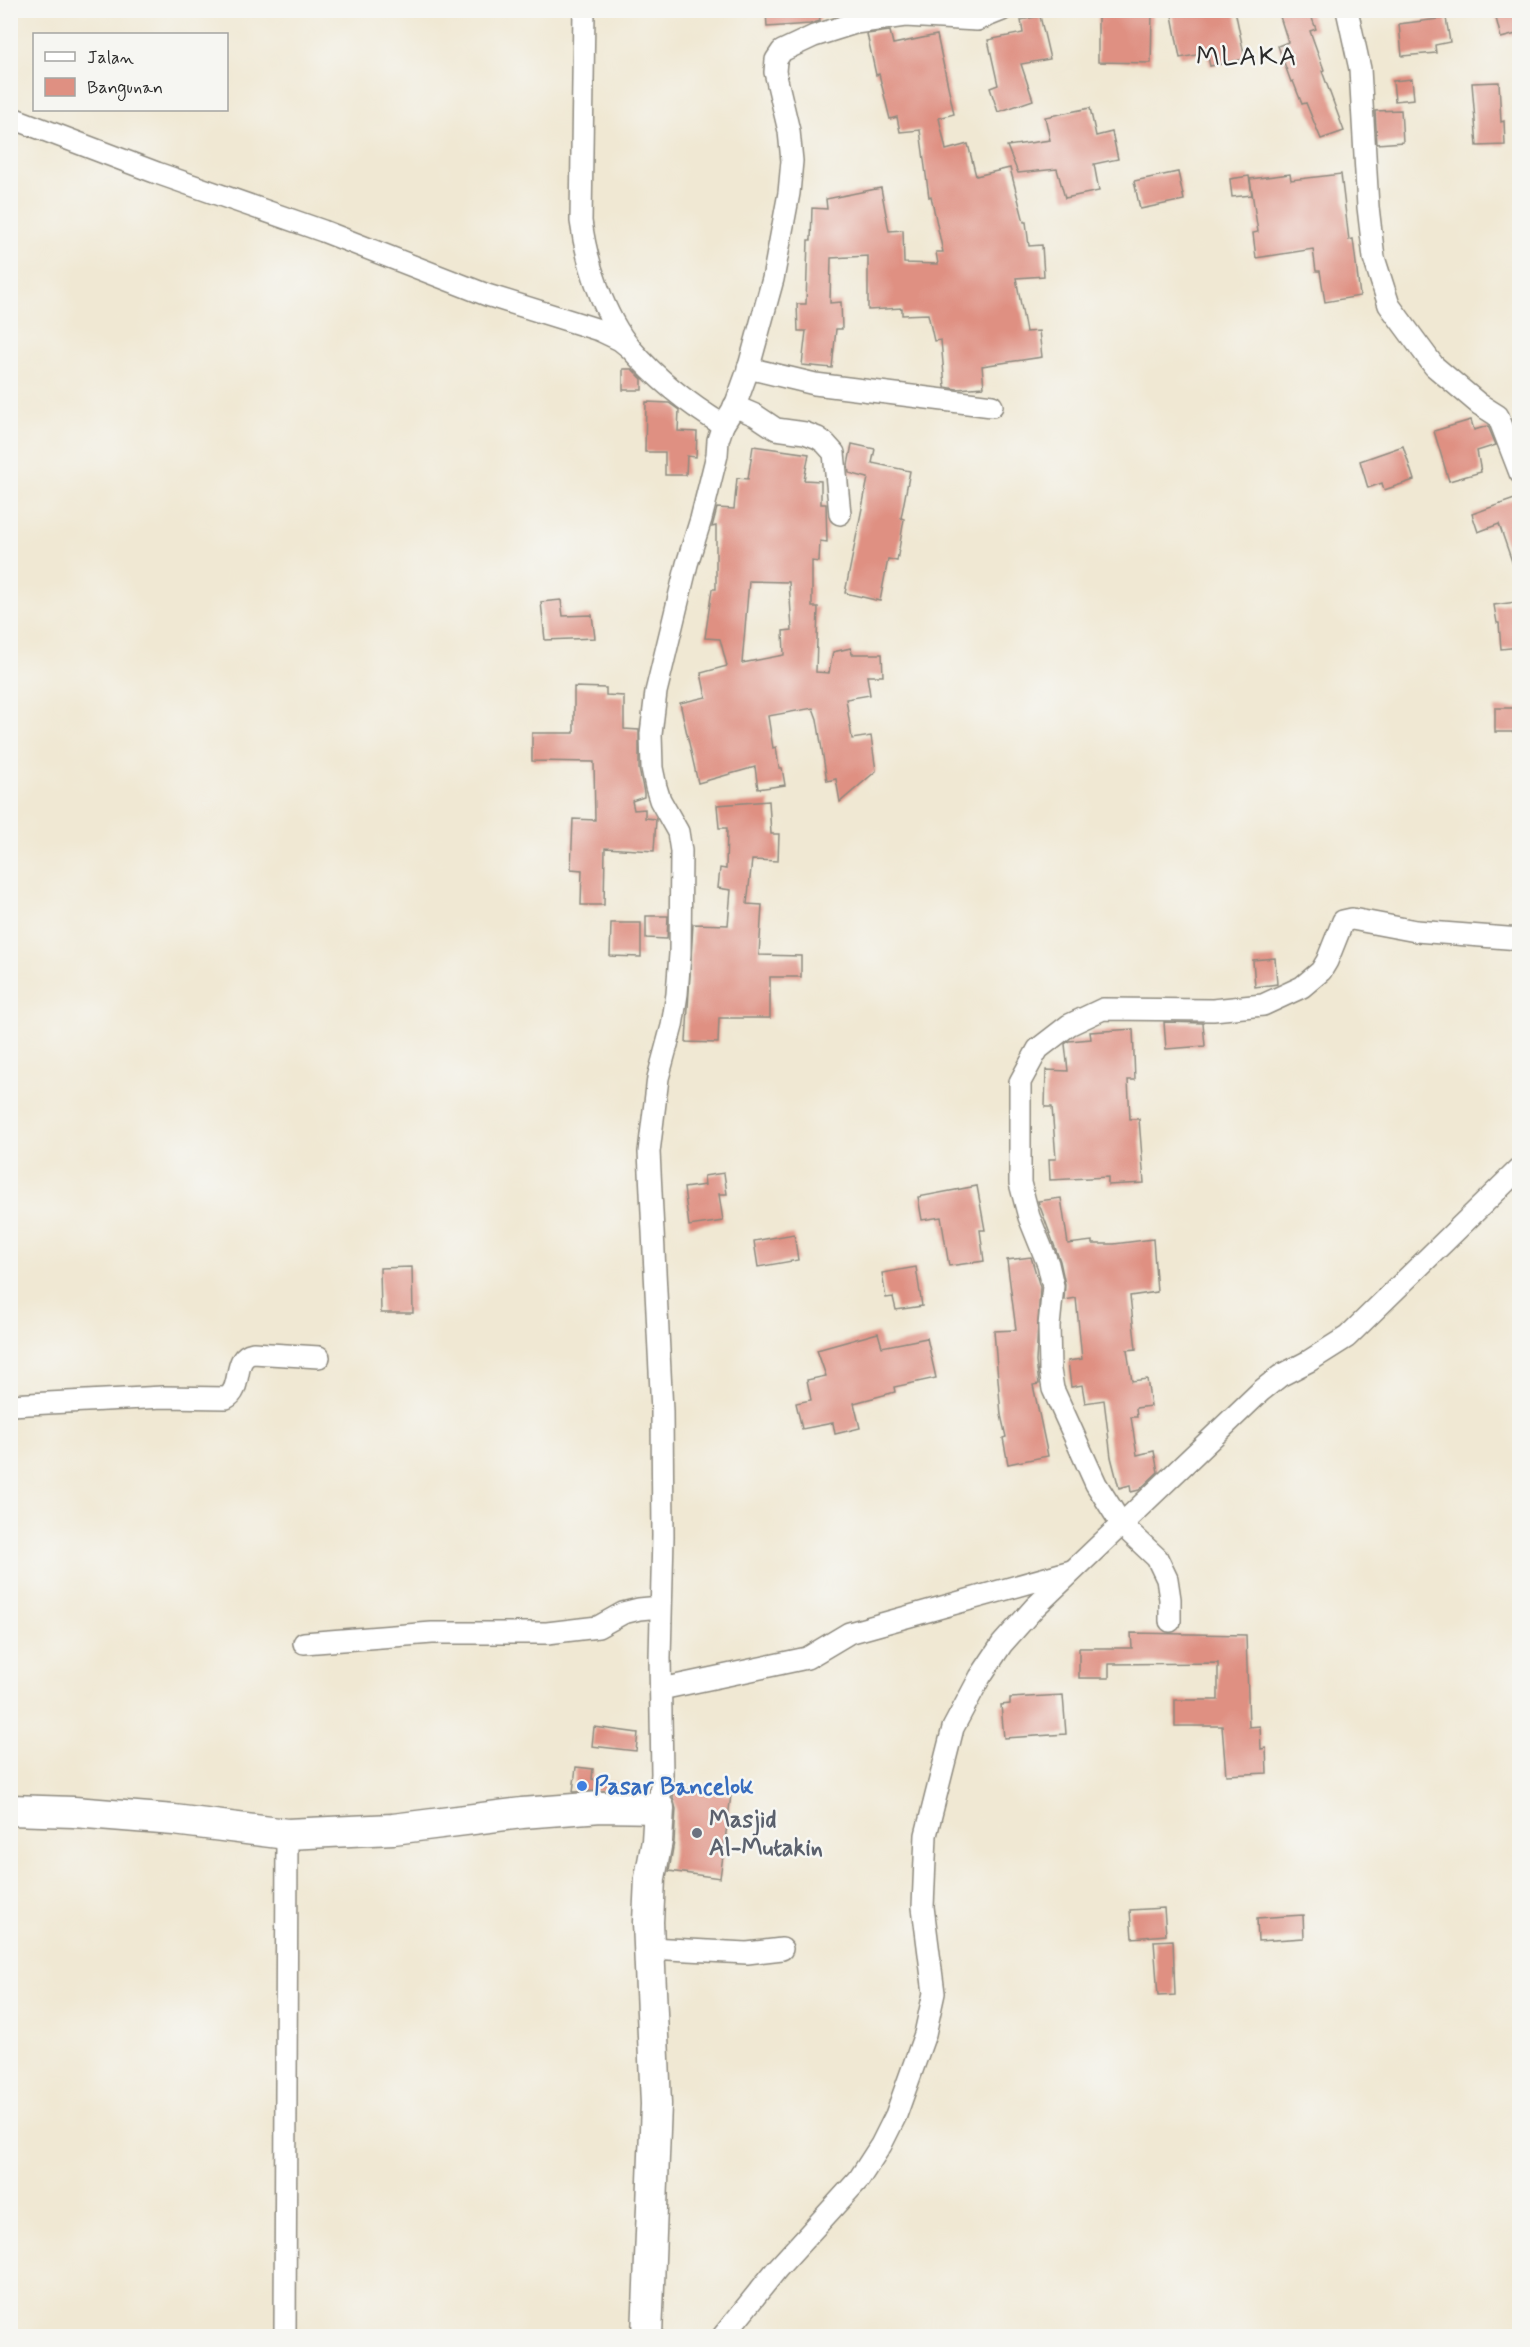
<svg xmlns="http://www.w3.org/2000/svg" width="1530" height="2347" viewBox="0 0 1530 2347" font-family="Mynerve,sans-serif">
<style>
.building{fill:#df9082;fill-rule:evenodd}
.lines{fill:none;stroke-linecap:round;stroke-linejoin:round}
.street-casing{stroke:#8e8a7f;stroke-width:24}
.secondary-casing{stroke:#8e8a7f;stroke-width:33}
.street{stroke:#fff;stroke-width:21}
.secondary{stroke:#fff;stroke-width:30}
.shop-dot{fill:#3f7fe0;stroke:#f6f6f2;stroke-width:2}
.worship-dot{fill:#6b7280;stroke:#f6f6f2;stroke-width:2}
.labels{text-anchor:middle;stroke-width:5;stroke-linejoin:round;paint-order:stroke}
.shop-label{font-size:24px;font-weight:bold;fill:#366cbe;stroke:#f6f6f2;text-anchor:start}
.worship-label{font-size:24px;font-weight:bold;fill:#5b616d;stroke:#f6f6f2;text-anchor:start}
.quarter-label{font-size:27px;letter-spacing:1.5px;fill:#2b2b2b;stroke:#f6f6f2}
</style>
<rect width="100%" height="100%" fill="#f6f6f2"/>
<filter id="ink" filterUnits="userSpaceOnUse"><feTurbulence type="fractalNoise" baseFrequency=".0167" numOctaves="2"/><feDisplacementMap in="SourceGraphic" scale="12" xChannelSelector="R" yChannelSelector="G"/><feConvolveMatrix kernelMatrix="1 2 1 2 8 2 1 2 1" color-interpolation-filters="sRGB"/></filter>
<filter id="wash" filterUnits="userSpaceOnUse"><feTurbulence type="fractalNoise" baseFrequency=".008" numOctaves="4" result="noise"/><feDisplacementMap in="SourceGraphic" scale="24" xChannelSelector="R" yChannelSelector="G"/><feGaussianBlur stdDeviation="1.35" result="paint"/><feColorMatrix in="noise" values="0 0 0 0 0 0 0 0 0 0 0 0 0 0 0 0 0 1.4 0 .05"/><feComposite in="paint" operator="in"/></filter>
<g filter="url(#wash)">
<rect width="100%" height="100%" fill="#f0e8d3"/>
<g id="blocks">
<!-- building -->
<g class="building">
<path d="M766,10h53l1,11 -10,3 -43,3z"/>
<path d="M1098,10h52l-1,5 3,-1 -1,49 -53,-1z"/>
<path d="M1171,10h64l10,49 -35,7 -3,-13 -27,5z"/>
<path d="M1278,10h31l7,19 -6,2 14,39 -2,1 22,60 -23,8 -15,-36 -4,1 -9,-23 -2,1 -13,-36 10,-4z"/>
<path d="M1494,10h26v23l-19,5z"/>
<path d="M1040,16l10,43 -29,5 12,36 -35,12 -8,-24 8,-3 -10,-45 35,-7 -2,-13z"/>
<path d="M1446,18l4,24 -15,3 1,8 -34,3 -3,-32z"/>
<path d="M890,31l3,13 44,-9 17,79 -15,4 7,32 22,-6 8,32 34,-8 14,54h2l3,24 13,-1 2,31 -28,2 10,54 13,-1 3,26 -60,9 2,21 -27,2 -12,-2 -4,-47 -7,1 -6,-27 -26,1v-7l-34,2v-54l-37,2 -1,45 11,-1 1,27h-6l-4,39 -30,-3 4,-34h-8l-1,-27h9l2,-64h3l1,-32 15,1 -1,-10 55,-11 8,43 14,-1 1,33 34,1 -2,-12h7l-12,-56 -2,1 -9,-67 -20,2 -3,-15 -7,2 -11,-45 -3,1 -9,-41z"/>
<path d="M1412,79l2,20 -19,2 -2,-20z"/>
<path d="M1499,82l2,40 3,-1 1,24 -28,1 -5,-63z"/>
<path d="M1090,108l6,28 16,-4 6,27 -24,5 5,27 -34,7 -8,-29 -39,4 -11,-27 43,-6 -5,-23z"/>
<path d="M1401,110l2,32 -26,2 -2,-33z"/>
<path d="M1178,172l6,28 -44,9 -6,-28z"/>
<path d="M1290,174l1,6 50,-6 8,66 4,-1 7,57 -35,6 -5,-31h-4l-3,-22 -57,9 -3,-25 5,-1 -8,-53z"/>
<path d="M1249,176l3,19 -20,2 -2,-18z"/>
<path d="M623,369h9l10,10v11h-19z"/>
<path d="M646,402l23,1 10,7 -1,21 19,1 -1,25 -9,-1 -1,19h-21v-23h-20z"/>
<path d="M1471,420l3,10 14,-4 8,19 -19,6 4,21 -32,9 -15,-50z"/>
<path d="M852,444l23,5 -3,14 38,8 -9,47 3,1 -7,42 -9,-2 -8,42 -35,-8 23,-115 -19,-5 -1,-8z"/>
<path d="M753,446l56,8 -5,26 17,1v23h5l1,38 -7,-1 -1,21 -7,-1v46h6l-2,65 13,1 4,-21 18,-4 1,6h30l1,22h-16l3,19 -24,4 6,40 19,-3 5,35 -36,31 -4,-23 -9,2 -10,-62 -4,-11 -45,8 5,32 3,-1 3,21h3l3,17 -27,4 -3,-22 -57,16 -18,-80 26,-6 -5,-24 26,-7 -7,-27 -15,-1 7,-49h4v-63l-4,1 5,-19 17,1 3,-31 11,1zM749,581l40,1 3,48 -9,1 1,24 -42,8z"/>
<path d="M1403,446l11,34 -30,10 -2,-7 -14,5 -8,-27z"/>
<path d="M1520,497v78l-3,1 -18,-52 -21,8 -6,-18z"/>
<path d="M561,600l2,16 29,-1 3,23 -50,2 -4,-38z"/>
<path d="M1516,602l4,21v24l-19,2 -2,-26h-2l-3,-18z"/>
<path d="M574,687l32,1v7l18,1v33l15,1v39l5,24v4l-12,4 2,9 11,-1v9l11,1 -2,32 -49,-3 -1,57h-23l1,-35 -11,-1 2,-50 22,1 -1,-58 -62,-1v-28h42z"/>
<rect x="1495" y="708" width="25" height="24"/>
<path d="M769,801l2,33h8l-1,27 -26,-1 -5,44 15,1 -3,50 42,1v21h-31v41h-51l-1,25 -32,-1 7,-118 35,1 3,-35 -13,-2 2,-20 6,1 1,-41h-8l-2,-23z"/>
<path d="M646,916h22l-1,23 -21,-1z"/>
<path d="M611,923h30v34l-31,-1z"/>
<path d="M1275,958l2,26 -22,3 -2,-27z"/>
<path d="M1164,1022l39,1 2,23 -39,3z"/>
<path d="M1133,1029l2,51h-7l2,39h9l5,64 -36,2v-8l-58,3 -1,-21h7l-4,-52h-7l1,-37 22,1 -3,-27 4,-3 22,-2 -1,-7z"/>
<path d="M724,1173l3,21h-8l4,27 -34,5 -5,-38 21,-3 -1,-9z"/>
<path d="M977,1186l8,44h-5l4,31 -35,5 -8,-49 -19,3 -4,-23z"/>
<path d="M1061,1198l7,46 24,-3v3h22l39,-5 4,53 -27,4 6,53 -9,1 5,31 15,-2 4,27 -15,2 1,9h-6l6,38 17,-4 4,21 -19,18 -8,2 -1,-7 -11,3 -8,-31 -7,-57 -19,3 -3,-18 -11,2 -3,-26 14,-2 -6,-61 -12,2 1,-16 -5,-23 -22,-60z"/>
<path d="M794,1234l4,26 -40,7 -4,-26z"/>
<path d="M1031,1257l9,30 -4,75 3,22 -6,1 15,71 -40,8 -5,-26 3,-1 -5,-22 -7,-84 22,-1 -9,-70z"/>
<path d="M412,1267l1,46h-32l-1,-45z"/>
<path d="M916,1267l6,39 -26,4 -3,-13 -7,1 -4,-25z"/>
<path d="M878,1333l4,14 45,-9 9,40 -42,9 1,5 -41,11 6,25 -25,6 -2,-11 -31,6 -6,-26 15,-3 -4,-20 19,-4 -9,-26z"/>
<path d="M1131,1633l115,2 3,92 11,-1 1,23 5,-1 1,25 -41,2 -4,-49h-47v-26h43v-37l-109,1v14h-30v-30h53z"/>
<path d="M1063,1695l3,39 -62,4 -3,-33 9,-1v-6z"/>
<path d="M594,1727l44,6 -2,18 -44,-5z"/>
<path d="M576,1767l17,2 -1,10 41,6 -1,5 -59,2z"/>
<path d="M674,1788l57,7 -11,83 -51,-7 5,-29 2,-33 -3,-11z"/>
<path d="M1164,1908l2,27 -34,3 -2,-28z"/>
<path d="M1303,1915l1,23 -46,3 -1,-23z"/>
<path d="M1173,1940l2,55 -17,1 -4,-55z"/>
</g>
</g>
</g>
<g filter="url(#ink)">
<use href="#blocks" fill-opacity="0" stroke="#8e8a7f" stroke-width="1.5"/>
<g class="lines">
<defs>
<g id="street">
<path d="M584,10l-3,211c5,40 23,96 50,128 25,29 59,56 92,76"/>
<path d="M1347,10l13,59 8,138 6,51 15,47 45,61 45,38 19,12 22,57"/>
<path d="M10,117l147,56 166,58 164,64 112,35 21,10 10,8"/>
<path d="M748,368l67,16 177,22"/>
<path d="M734,406l21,9 21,14 29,4 13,5 7,5 9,10 6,61"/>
<path d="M10,1405l153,-8 63,1c18,-9 5,-41 27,-45l66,4"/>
<path d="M1170,1621v-22l-3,-20 -10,-21 -35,-33 -26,-41 -43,-95 -3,-19 -1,-44 4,-40 -5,-22 -19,-47 -9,-34v-101l18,-33 31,-24 34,-16 110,1 50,-5 39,-18 19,-16 6,-10 16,-40 9,-2 64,12 104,8"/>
<path d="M304,1643l128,-10h115l51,-6 25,-14 16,-4 21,-2"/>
<path d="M661,1689l146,-31 42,-25 222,-62"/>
<path d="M659,1808l3,-34 -2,-116 3,-122 -1,-125 -13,-259 9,-74 14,-52 5,-32 3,-40 1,-103 -3,-19 -18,-32 -4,-13 -4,-19 -1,-34 5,-42 31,-128 14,-45 16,-64 1,-15 5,-15 12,-19 13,-36 25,-91 16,-86 3,-32 -3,-30 -14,-59 1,-12 6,-9 32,-15 41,-13 50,-7 72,4 25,-10"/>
<path d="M649,1948l98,5 35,-4"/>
<path d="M285,2336l2,-502"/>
<path d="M723,2336l54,-67 82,-90 22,-34 15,-30 29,-81 9,-41 -11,-86 3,-72 27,-107 27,-51 22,-33 33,-37 226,-216 19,-15 29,-15 38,-24 173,-169"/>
</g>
<path id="secondary" d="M10,1810l64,2 100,8 113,14 106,-5 129,-16 79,-6 58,1 -2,33 -7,37 -2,44 8,182 -9,232"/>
</defs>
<!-- street casing -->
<use href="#street" class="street-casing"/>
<!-- secondary casing -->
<use href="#secondary" class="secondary-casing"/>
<!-- street -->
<use href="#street" class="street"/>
<!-- secondary -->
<use href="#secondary" class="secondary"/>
</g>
</g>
<!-- markers -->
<circle class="shop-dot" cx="582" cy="1786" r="6"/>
<circle class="worship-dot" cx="697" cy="1833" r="6"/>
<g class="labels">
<!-- shop labels -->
<g class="shop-label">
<text x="594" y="1794">Pasar Bancelok</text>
</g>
<!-- worship labels -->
<g class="worship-label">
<text x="709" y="1827">Masjid<tspan x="709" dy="28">Al-Mutakin</tspan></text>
</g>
<!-- quarter labels -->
<g class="quarter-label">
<text x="1247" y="65">MLAKA</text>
</g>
</g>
<!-- margin -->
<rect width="1530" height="2347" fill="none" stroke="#f6f6f2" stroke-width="36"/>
<!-- legend -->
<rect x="33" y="33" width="195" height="78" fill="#f6f6f2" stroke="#a5a5a2" stroke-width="1.5"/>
<rect x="45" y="52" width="30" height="9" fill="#ffffff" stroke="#a5a5a2" stroke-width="1.5"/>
<text x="87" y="63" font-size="18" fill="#2b2b2b">Jalan</text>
<rect x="45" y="78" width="30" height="18" fill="#df9082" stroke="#a5a5a2" stroke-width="1.5"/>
<text x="87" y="93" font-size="18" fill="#2b2b2b">Bangunan</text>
</svg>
